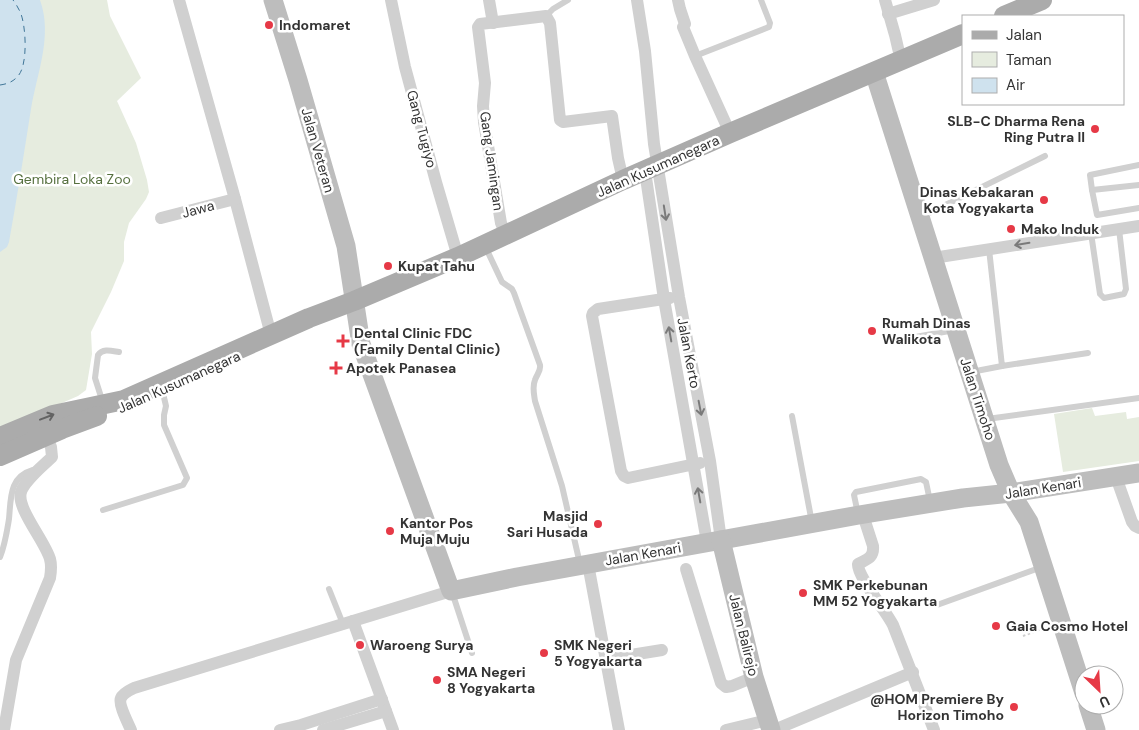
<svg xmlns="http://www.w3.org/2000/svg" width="1139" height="730" viewBox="0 0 1139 730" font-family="'DM Sans',sans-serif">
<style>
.green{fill:#e6ecdf}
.water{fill:#cfe2ee}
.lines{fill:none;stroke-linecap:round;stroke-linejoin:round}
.ferry{stroke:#3f7597;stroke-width:1;stroke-dasharray:6 5;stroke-linecap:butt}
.path{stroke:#cdcdcd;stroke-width:2;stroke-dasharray:2.5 2.5;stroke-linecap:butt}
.lane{stroke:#d0d0d0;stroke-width:6}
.street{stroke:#d0d0d0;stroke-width:12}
.secondary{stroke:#bdbdbd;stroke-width:19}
.primary{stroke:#ababab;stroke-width:20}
.oneway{stroke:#7a7a7a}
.oneway2{stroke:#636363}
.poi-dot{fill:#e63946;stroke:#fff;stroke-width:2}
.labels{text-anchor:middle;stroke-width:5;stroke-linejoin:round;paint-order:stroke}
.poi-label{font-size:14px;font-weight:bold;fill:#333;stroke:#fff;text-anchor:start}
.street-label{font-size:14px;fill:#333;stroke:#fff}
.park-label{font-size:14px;fill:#56703f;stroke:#fff}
</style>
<rect width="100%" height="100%" fill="#fff"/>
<!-- green -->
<g class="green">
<path d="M0,0h107l3,16 31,62 -24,23 19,42 11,37 2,12 -3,7 -17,24 -5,19v19l-13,31 -20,40 1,22 -6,36 -8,6 -78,34z"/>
<path d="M1092,408l3,8 31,-4 1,7 12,-2v44l-76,11 -9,-58z"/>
</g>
<!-- water -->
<path class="water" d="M0,0h40c13,36 -3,73 -9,109 -7,44 -14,89 -22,133l-2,5 -7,5z"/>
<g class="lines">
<!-- ferry -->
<path class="ferry" d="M0,85c7,-1 13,-3 18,-9 10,-11 8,-48 3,-62 -2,-5 -5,-10 -8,-14"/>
<!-- path -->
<path class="path" d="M1023,636l24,-9"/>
<!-- lane -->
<g class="lane">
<path d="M546,16l7,-7 15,-9"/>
<path d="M695,56l74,-29 1,-4 -9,-23"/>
<path d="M1139,185l-47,5 5,25 42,-7"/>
<path d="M1092,190l-2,-15 49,-10"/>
<path d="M923,216l122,-60"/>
<path d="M1091,233l9,61 4,4 20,-4 2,-5 -7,-60"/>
<path d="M485,246l17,36 10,7 2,4 26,72c1,6 -3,9 -5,15 -3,7 -1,14 0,21l27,85 18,78"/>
<path d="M989,249l13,117 86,-13"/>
<path d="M898,340l57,-10"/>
<path d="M971,372l31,-6"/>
<path d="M103,403l-8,-25 3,-23c5,-7 14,-4 21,-3"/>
<path d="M792,416l20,107"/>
<path d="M987,419l152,-21"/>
<path d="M103,510l80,-25 4,-7 -23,-53v-10l2,-9 -4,-17"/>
<path d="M858,514l-4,-19 2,-3 65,-13 5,3 4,19"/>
<path d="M0,557c5,-12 7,-26 9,-38 2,-21 0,-42 24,-49"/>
<path d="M329,589l14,35"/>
<path d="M452,592l20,61"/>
<path d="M937,605l105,-38"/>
</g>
<!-- street -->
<g class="street">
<path d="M179,0l56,199 36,136"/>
<path d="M391,0l14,67 31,115 22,75"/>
<path d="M489,0l4,23"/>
<path d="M637,0l8,51 9,93 25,153 31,164 11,79"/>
<path d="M678,0l2,9 5,15 -2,3 12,29 35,77"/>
<path d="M885,0l10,35 6,26"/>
<path d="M888,14l46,-14"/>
<path d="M645,171l19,128 43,243"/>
<path d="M161,218l74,-19"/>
<path d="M506,235l-5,-12 -17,-101 -1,-16 2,-23 -7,-56 2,-3 66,-8 4,7 10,97 3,2 49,-6 6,42 5,22"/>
<path d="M933,258l206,-32"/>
<path d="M670,298l-72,11 -5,4 -1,3 29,155 3,5 4,2 72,-15"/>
<path d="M1116,477l16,45 3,4 4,2"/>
<path d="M863,515l10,31c1,12 -6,13 -15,18 -1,12 28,47 35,61l41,105"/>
<path d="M588,564l31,166"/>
<path d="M686,569l35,114 5,4 6,-1 22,-9"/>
<path d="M353,621l40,109"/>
<path d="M606,659l56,-9"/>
<path d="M4,730l12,-70 34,-82c1,-6 2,-12 0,-19 -5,-18 -34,-51 -29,-67 4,-12 22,-26 31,-35l-1,-10 -5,-11"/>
<path d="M131,730c-3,-7 -13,-26 -10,-32 2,-5 9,-8 13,-10l317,-97"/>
<path d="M280,730l21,-5 81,-26"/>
<path d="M323,730l63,-19"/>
<path d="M726,730l42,-10"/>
<path d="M774,730l139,-58"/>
</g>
<!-- secondary -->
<g class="secondary">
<path d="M273,0l25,80 48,166 15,98 90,247 66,-14 342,-62 104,-17 48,-5 128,-20"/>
<path d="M874,72l125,393 12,28 18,29 55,171"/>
<path d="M721,540l33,137 17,53"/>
<path d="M1088,705l8,25"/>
</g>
<!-- primary -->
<g class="primary">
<path d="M1004,16l38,-16"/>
<path d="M0,437l53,-22 71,-15 185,-82 45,-17 104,-44 165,-77 107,-47 233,-99"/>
<path d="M0,456l62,-27 35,-13"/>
</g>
</g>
<!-- one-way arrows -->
<defs><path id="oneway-shaft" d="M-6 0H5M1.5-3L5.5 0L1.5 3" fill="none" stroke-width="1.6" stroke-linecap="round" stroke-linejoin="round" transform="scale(1.25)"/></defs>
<g class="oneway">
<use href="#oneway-shaft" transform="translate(665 213) rotate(81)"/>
<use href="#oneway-shaft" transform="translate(1022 244) rotate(171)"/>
<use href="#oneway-shaft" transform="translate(670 334) rotate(-100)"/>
<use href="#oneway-shaft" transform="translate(700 408) rotate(79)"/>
<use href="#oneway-shaft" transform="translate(699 495) rotate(-100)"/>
</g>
<use class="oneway2" href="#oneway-shaft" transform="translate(47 417) rotate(-21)"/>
<!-- markers -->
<g class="poi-dot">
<circle cx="269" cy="25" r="5"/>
<circle cx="1095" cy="129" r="5"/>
<circle cx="1044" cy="200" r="5"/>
<circle cx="1011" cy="229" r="5"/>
<circle cx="388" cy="266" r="5"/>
<circle cx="872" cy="331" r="5"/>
<path d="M340.5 333.5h5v5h5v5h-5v5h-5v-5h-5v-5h5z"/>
<path d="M333.5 360.5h5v5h5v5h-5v5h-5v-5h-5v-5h5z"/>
<circle cx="598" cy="524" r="5"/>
<circle cx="390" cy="531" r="5"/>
<circle cx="803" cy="593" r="5"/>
<circle cx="996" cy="626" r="5"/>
<circle cx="360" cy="645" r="5"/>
<circle cx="544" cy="653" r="5"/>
<circle cx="437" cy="680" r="5"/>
<circle cx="1014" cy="707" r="5"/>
</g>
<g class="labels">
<!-- poi labels -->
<g class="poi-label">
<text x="279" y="30">Indomaret</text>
<text x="1085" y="126" text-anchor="end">SLB-C Dharma Rena<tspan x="1085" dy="16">Ring Putra II</tspan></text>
<text x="1034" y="197" text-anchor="end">Dinas Kebakaran<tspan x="1034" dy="16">Kota Yogyakarta</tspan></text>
<text x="1021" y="234">Mako Induk</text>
<text x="398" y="271">Kupat Tahu</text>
<text x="882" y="328">Rumah Dinas<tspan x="882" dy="16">Walikota</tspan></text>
<text x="354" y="338">Dental Clinic FDC<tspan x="354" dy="16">(Family Dental Clinic)</tspan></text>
<text x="346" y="373">Apotek Panasea</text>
<text x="588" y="521" text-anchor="end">Masjid<tspan x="588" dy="16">Sari Husada</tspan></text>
<text x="400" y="528">Kantor Pos<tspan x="400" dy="16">Muja Muju</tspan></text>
<text x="813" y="590">SMK Perkebunan<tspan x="813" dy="16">MM 52 Yogyakarta</tspan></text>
<text x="1006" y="631">Gaia Cosmo Hotel</text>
<text x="370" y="650">Waroeng Surya</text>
<text x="554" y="650">SMK Negeri<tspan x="554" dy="16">5 Yogyakarta</tspan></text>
<text x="447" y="677">SMA Negeri<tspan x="447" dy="16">8 Yogyakarta</tspan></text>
<text x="1004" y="704" text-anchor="end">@HOM Premiere By<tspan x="1004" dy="16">Horizon Timoho</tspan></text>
</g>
<!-- street labels -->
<g class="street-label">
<text transform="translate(422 129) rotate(75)" y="5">Gang Tugiyo</text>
<text transform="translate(318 150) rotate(74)" y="5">Jalan Veteran</text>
<text transform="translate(492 161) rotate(82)" y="5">Gang Jamingan</text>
<text transform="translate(658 166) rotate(-24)" y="5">Jalan Kusumanegara</text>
<text transform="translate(198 209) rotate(-15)" y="5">Jawa</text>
<text transform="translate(689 353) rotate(79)" y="5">Jalan Kerto</text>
<text transform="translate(179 382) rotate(-24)" y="5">Jalan Kusumanegara</text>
<text transform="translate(978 399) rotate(72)" y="5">Jalan Timoho</text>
<text transform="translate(1043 488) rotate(-9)" y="5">Jalan Kenari</text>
<text transform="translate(643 554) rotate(-10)" y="5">Jalan Kenari</text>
<text transform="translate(744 635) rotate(76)" y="5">Jalan Balirejo</text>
</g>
<!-- park labels -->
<g class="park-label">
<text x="72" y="184">Gembira Loka Zoo</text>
</g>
</g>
<!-- legend -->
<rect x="962" y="15" width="162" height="90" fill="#ffffff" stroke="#adadad"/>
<rect x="972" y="31" width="25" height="8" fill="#ababab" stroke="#adadad"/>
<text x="1006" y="40" font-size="15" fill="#333333">Jalan</text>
<rect x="972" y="52" width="25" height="15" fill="#e6ecdf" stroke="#adadad"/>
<text x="1006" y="65" font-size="15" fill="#333333">Taman</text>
<rect x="972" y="78" width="25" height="15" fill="#cfe2ee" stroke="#adadad"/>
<text x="1006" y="90" font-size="15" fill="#333333">Air</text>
<!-- north arrow -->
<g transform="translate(1099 690) rotate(155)"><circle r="24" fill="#ffffff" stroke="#adadad"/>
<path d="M0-4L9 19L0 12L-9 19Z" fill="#e63946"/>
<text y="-8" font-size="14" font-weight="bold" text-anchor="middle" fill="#333333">U</text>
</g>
</svg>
